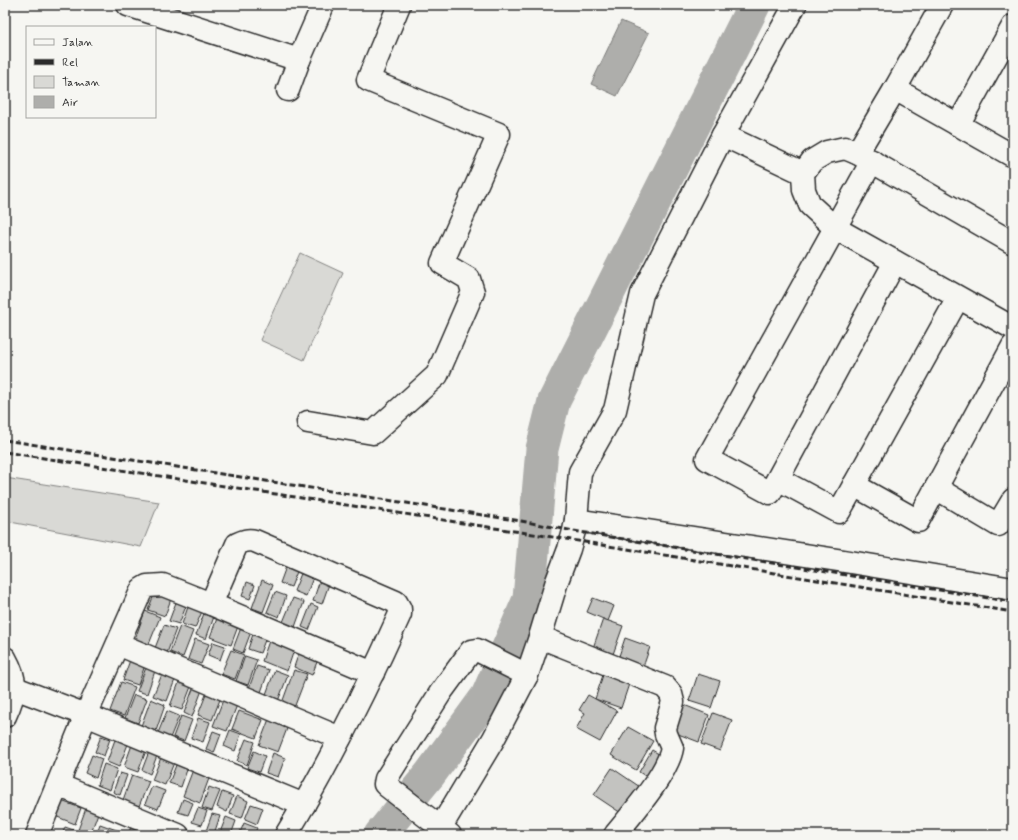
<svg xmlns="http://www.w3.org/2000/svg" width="1018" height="840" viewBox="0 0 1018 840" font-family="Mynerve,sans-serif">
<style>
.green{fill:#d9d9d5;stroke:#828280}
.water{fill:#aeaeab;stroke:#7a7a78}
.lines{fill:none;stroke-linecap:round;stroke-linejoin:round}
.river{stroke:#aeaeab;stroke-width:33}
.building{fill:#c3c3c0;stroke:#2b2b2b}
.minor-casing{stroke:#2b2b2b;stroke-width:25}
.minor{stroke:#f6f6f2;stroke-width:22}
.rail{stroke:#2b2b2b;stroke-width:3;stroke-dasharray:6 3;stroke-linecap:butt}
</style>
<rect width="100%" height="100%" fill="#f6f6f2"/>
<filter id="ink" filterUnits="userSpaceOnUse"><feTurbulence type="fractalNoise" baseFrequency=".025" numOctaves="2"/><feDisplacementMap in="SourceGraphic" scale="8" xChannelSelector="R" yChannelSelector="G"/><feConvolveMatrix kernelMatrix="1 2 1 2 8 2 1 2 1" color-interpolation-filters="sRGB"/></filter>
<g filter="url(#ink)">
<!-- green -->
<g class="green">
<path d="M300,253l43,20 -39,87 -44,-20z"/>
<path d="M5,478l154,24 -18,45 -136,-26z"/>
</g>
<!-- water -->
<path class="water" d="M621,21l28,12 -32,63 -26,-12z"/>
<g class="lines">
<!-- river -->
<path class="river" d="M380,835l50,-61 57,-78 42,-97 13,-150 12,-48 200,-396"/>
</g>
<!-- building -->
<g class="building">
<path d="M287,564l11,5 -7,18 -11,-4z"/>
<path d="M302,571l12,4 -8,21 -12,-5z"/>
<path d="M262,580l11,5 -10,27 -11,-4z"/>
<path d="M320,580l9,4 -7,20 -9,-3z"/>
<path d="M247,582l8,3 -5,14 -8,-3z"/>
<path d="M157,587l16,6 -8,23 -17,-6z"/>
<path d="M275,592l11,4 -7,21 -12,-5z"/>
<path d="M178,597l10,4 -9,23 -10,-3z"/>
<path d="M293,598l11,4 -9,25 -12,-5z"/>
<path d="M593,598l21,8 -6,15 -21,-9z"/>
<path d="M189,604l14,5 -8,19 -13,-4z"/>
<path d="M311,604l7,3 -9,23 -7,-3z"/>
<path d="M206,608l10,3 -10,28 -10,-4z"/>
<path d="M145,611l15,6 -11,27 -14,-5z"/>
<path d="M219,613l21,8 -9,24 -21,-8z"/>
<path d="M603,619l20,7 -11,31 -20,-6z"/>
<path d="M164,625l12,4 -9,24 -12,-5z"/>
<path d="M242,625l10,4 -9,24 -10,-4z"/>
<path d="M180,626l13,5 -10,26 -13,-5z"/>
<path d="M254,631l13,4 -7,18 -12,-4z"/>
<path d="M270,638l25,9 -8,24 -25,-10z"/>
<path d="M625,638l25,9 -8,23 -25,-8z"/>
<path d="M195,639l14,5 -8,20 -13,-5z"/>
<path d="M213,642l12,4 -5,14 -12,-5z"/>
<path d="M301,647l19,7 -8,21 -18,-8z"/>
<path d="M231,650l13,5 -9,24 -14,-5z"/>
<path d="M245,656l12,4 -9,25 -12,-4z"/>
<path d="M130,660l15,5 -7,20 -15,-5z"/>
<path d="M147,665l9,3 -9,26 -10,-3z"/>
<path d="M257,666l12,4 -8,22 -12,-4z"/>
<path d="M606,666l26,9 -11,33 -26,-9z"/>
<path d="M275,670l13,5 -10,26 -13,-4z"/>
<path d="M294,670l13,4 -13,34 -12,-5z"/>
<path d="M163,672l13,5 -9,24 -14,-5z"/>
<path d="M698,674l22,7 -9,27 -22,-7z"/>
<path d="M180,680l12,4 -10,26 -12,-4z"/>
<path d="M121,682l14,5 -11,29 -14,-5z"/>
<path d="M194,686l8,4 -10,27 -8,-4z"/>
<path d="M207,692l14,5 -9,23 -14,-5z"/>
<path d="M134,695l13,4 -9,24 -13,-5z"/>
<path d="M588,695l29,16 -17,31 -24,-13 9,-16 -6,-3z"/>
<path d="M151,699l14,6 -9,26 -15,-5z"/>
<path d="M223,700l14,5 -10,26 -14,-5z"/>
<path d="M684,705l25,10 -10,27 -26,-10z"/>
<path d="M167,711l12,5 -9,22 -12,-5z"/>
<path d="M239,711l24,9 -7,18 -24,-9z"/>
<path d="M713,713l19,7 -12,31 -19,-7z"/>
<path d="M181,716l11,4 -8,21 -11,-4z"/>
<path d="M198,718l12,4 -7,20 -12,-4z"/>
<path d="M269,719l19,7 -10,26 -19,-7z"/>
<path d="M628,727l25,14 -17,29 -25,-15z"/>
<path d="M230,730l11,4 -6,17 -11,-5z"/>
<path d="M213,731l8,3 -7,19 -8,-4z"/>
<path d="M117,734l13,5 -11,28 -12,-5z"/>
<path d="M101,736l9,3 -6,17 -9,-4z"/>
<path d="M246,739l9,3 -8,23 -10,-4z"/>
<path d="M133,742l14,6 -9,24 -14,-5z"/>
<path d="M150,749l8,4 -8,21 -8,-4z"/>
<path d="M652,750l15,9 -14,22 -14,-9z"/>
<path d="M254,751l11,5 -6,16 -12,-4z"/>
<path d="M273,753l12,5 -7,19 -12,-4z"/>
<path d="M92,755l10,4 -6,19 -11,-5z"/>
<path d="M162,755l13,5 -10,25 -13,-5z"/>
<path d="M178,760l11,4 -8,23 -12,-4z"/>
<path d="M104,764l13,5 -7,21 -13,-5z"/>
<path d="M194,767l17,6 -11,30 -17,-7z"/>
<path d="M612,768l31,21 -19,26 -30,-20z"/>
<path d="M120,773l7,2 -7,20 -7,-3z"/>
<path d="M132,775l17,6 -10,25 -16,-6z"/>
<path d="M152,786l13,5 -7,18 -13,-5z"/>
<path d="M209,787l11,4 -8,20 -10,-3z"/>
<path d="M222,792l11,4 -6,16 -10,-5z"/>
<path d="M237,796l11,5 -6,17 -12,-4z"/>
<path d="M183,799l10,4 -5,12 -10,-3z"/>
<path d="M89,800l12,5 -11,30 -12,-5z"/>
<path d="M61,801l20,7 -6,16 -20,-8z"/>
<path d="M251,804l12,4 -6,16 -12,-5z"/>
<path d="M198,808l9,3 -5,14 -10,-3z"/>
<path d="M212,814l8,2 -6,18 -8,-3z"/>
<path d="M226,817l10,4 -5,14h-12z"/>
<path d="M244,823l13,5 -3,7h-15z"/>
<path d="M100,824l22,8 -2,3h-24z"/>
<path d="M132,824l14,5 -2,6h-16z"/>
<path d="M65,827l17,6 -1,2h-19z"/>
</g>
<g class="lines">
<defs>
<g id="minor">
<path d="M128,5l171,55"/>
<path d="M895,89l47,-84"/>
<path d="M288,90l11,-30 24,-55"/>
<path d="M958,125l55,-99"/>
<path d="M723,135l80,38"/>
<path d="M857,153l38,-64 118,67"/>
<path d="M872,161l-165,298 63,34 125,-231"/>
<path d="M1013,243l-156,-90 -12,-5 -18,4 -15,9 -9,12 1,17 6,15 25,23 178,100"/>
<path d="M308,422l65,11 64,-58 36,-83 -4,-13 -27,-16 57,-129 -131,-54 31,-75"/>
<path d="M778,479l61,33 119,-214"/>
<path d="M854,485l64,36 95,-175"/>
<path d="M936,488l62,37 15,-25"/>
<path d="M576,520l268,41 169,28"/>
<path d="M211,604l162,69"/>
<path d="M540,637l125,50 6,7 2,8 -8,26 1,6 6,14c-4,25 -40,66 -57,87"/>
<path d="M118,644l222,94"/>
<path d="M5,658c13,23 11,34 0,58"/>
<path d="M15,688l71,27 218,90"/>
<path d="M58,785l120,50"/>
<path d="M37,835l49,-120 56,-126 5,-3 16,-1 48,19 26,-60c6,-3 11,-5 18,-3l141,61 4,7v5c-34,76 -71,150 -114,221"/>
<path d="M436,835l57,-95 34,-65 13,-38 17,-56 12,-32 5,-18 2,-11 4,-48 35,-62 27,-116 81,-159 72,-130"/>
<path d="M450,835l-63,-49 -2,-2 1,-5 55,-87 30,-41 6,-1 50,25"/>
</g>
</defs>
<!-- minor casing -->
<use href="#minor" class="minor-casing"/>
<!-- minor -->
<use href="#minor" class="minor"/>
<!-- rail -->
<g class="rail">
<path d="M5,440l516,81 53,10 439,71"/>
<path d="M5,452l567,88 441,72"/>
</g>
</g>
</g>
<!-- margin -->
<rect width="1018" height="840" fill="none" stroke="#f6f6f2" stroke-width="20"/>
<rect x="10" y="10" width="998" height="820" fill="none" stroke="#2b2b2b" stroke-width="1.5" filter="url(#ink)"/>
<!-- legend -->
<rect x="26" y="26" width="130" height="92" fill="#f6f6f2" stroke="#a5a5a2"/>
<rect x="34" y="39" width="20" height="6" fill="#f6f6f2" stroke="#a5a5a2"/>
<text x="62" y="46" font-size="12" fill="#2b2b2b">Jalan</text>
<rect x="34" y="59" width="20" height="6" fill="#2b2b2b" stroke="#a5a5a2"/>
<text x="62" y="66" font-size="12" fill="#2b2b2b">Rel</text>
<rect x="34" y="76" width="20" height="12" fill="#d9d9d5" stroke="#a5a5a2"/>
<text x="62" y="86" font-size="12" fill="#2b2b2b">Taman</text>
<rect x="34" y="96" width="20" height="12" fill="#aeaeab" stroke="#a5a5a2"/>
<text x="62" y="106" font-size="12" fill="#2b2b2b">Air</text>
</svg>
